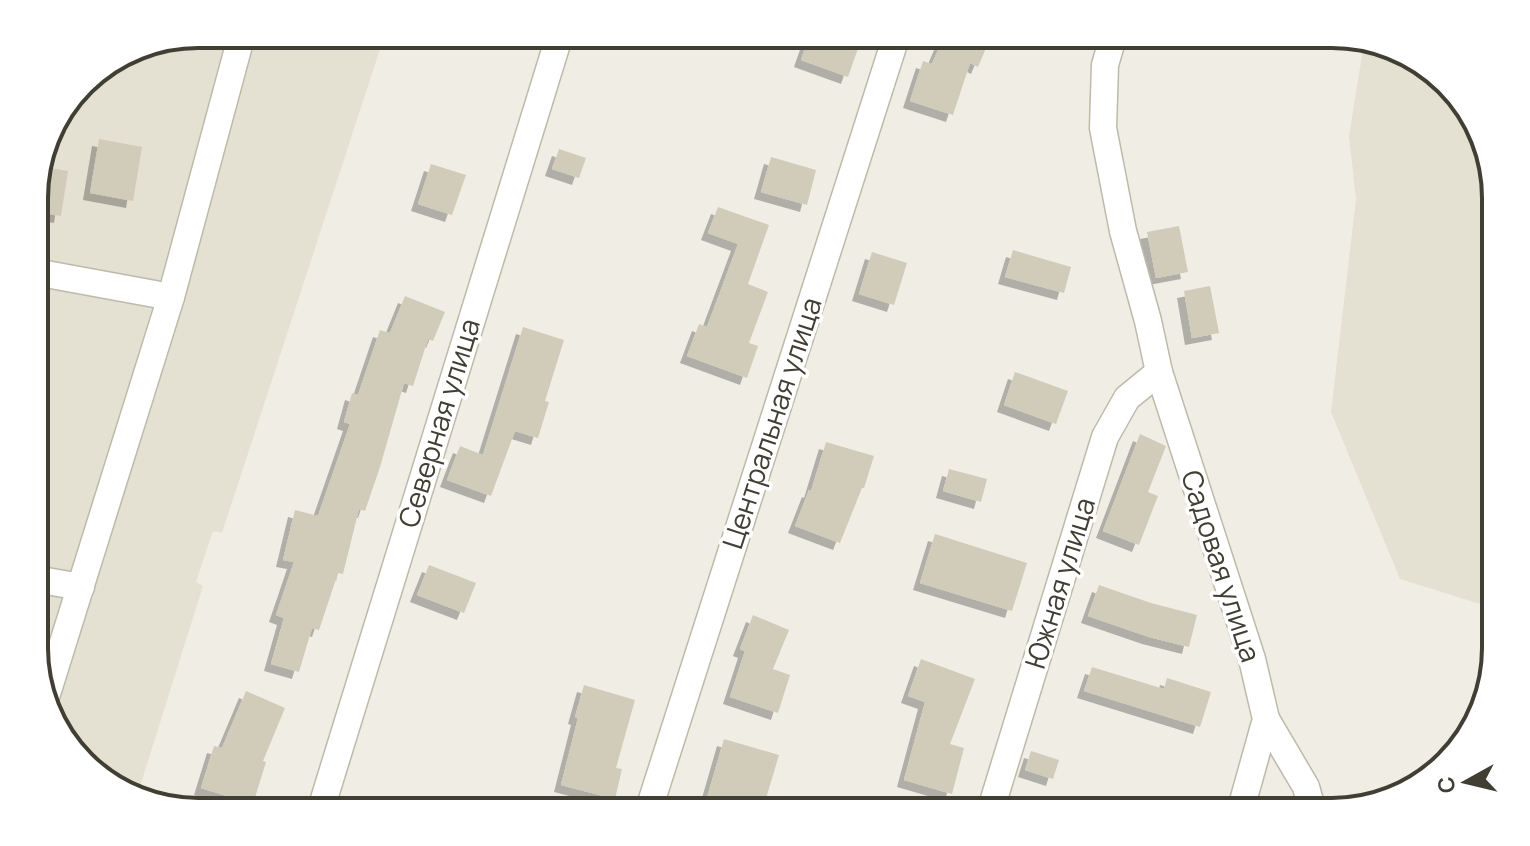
<svg xmlns="http://www.w3.org/2000/svg" width="1530" height="846" viewBox="0 0 1530 846" font-family="Manrope,sans-serif">
<style>
.residential{fill:#e4e1d2}
.building{fill:#d1cbba;filter:url(#shadow)}
.lines{fill:none;stroke-linecap:round;stroke-linejoin:round}
.minor-casing{stroke:#bdbaaa;stroke-width:29}
.minor{stroke:#fff;stroke-width:26}
.labels{text-anchor:middle;stroke-width:7;stroke-linejoin:round;paint-order:stroke}
.street-label{font-size:28px;fill:#413e34;stroke:#fff}
.rim{fill:none;stroke:#413e34;stroke-width:4}
</style>
<defs>
<filter id="shadow"><feDropShadow dx="-7" dy="7" stdDeviation="0" flood-color="#0004"/></filter>
</defs>
<rect width="100%" height="100%" fill="#f0eee4"/>
<!-- residential -->
<g class="residential">
<path d="M198,34h187l-163,499 -9,-2 -17,51 7,4 -66,210 -21,-6 -54,-51 -27,-69v-493l16,-52 39,-50 46,-29z"/>
<path d="M1364,43l50,13 55,51 27,80v422l-96,-30 -69,-167 25,-213 -7,-63z"/>
</g>
<!-- building -->
<g class="building">
<path d="M810,34h35l16,6 -13,37 -47,-17z"/>
<path d="M945,34h47l-14,33 -8,-4 -17,52 -43,-14 13,-40 9,3z"/>
<path d="M99,139l43,8 -9,54 -43,-8z"/>
<path d="M559,149l27,9 -7,20 -27,-9z"/>
<path d="M771,157l45,13 -9,35 -46,-13z"/>
<path d="M431,164l35,11 -14,40 -34,-11z"/>
<path d="M39,166l29,5 -7,45 -26,-4v-35z"/>
<path d="M718,207l51,18 -21,59 20,8 -19,51 9,3 -11,32 -60,-22 12,-32 8,3 31,-83 -30,-11z"/>
<path d="M1179,226l9,46 -32,6 -9,-46z"/>
<path d="M1013,250l58,17 -7,26 -59,-16z"/>
<path d="M872,252l35,11 -13,42 -35,-11z"/>
<path d="M1210,286l9,47 -27,5 -8,-47z"/>
<path d="M405,296l40,16 -12,29 -5,-2 -15,47 -9,-3 -24,84 -15,44 -6,-2 -16,65 -5,-1 -19,57 -7,-2 -13,44 -28,-8 13,-46 -8,-3 18,-53 -11,-2 12,-50 23,6 32,-92 -6,-2 8,-29 6,2 22,-65 10,3z"/>
<path d="M523,327l41,13 -19,61 4,1 -11,36 -23,-7 -24,65 -44,-16 13,-34 23,9z"/>
<path d="M1015,372l53,19 -12,33 -52,-19z"/>
<path d="M1140,434l26,12 -18,46 10,4 -19,49 -36,-14z"/>
<path d="M826,442l48,14 -10,32h-2l-22,55 -45,-17 14,-36 2,1z"/>
<path d="M949,469l38,10 -6,23 -38,-11z"/>
<path d="M935,534l92,29 -15,48 -92,-28z"/>
<path d="M429,565l47,18 -12,30 -47,-18z"/>
<path d="M1099,585l52,18 46,12 -8,32 -40,-10 -61,-21z"/>
<path d="M753,615l36,15 -16,39 17,6 -12,38 -48,-16 15,-46 -5,-2z"/>
<path d="M921,659l54,20 -25,65 14,4 -12,46 -48,-14 21,-78 -17,-6z"/>
<path d="M1092,667l72,22 3,-11 44,14 -11,35 -116,-36z"/>
<path d="M584,685l51,15 -19,68 6,1 -7,30 -54,-14 17,-67 -3,-1z"/>
<path d="M246,691l39,17 -22,53 3,1 -13,42 -52,-16 13,-42 8,2z"/>
<path d="M724,739l55,16 -17,57h-59z"/>
<path d="M1031,751l28,9 -6,19 -28,-9z"/>
</g>
<g class="lines">
<defs>
<g id="minor">
<path d="M1114,34l-9,31 -2,63 20,103 25,90 11,51 93,287 14,60 -26,93"/>
<path d="M35,272l136,25"/>
<path d="M35,579l46,8"/>
<path d="M46,697l125,-400 71,-263"/>
<path d="M1266,719l40,68 7,25"/>
<path d="M320,812l240,-778"/>
<path d="M648,812l249,-778"/>
<path d="M990,812l115,-375 22,-39 32,-26"/>
</g>
</defs>
<!-- minor casing -->
<use href="#minor" class="minor-casing"/>
<!-- minor -->
<use href="#minor" class="minor"/>
</g>
<g class="labels">
<!-- street labels -->
<g class="street-label">
<text transform="translate(439 423) rotate(-73)" y="10">Северная улица</text>
<text transform="translate(772 423) rotate(-72)" y="10">Центральная улица</text>
<text transform="translate(1221 566) rotate(72)" y="10">Садовая улица</text>
<text transform="translate(1060 583) rotate(-73)" y="10">Южная улица</text>
</g>
</g>
<!-- crop -->
<path d="M0 0H1530V846H0ZM198 48H1332A150 150 0 0 1 1482 198V648A150 150 0 0 1 1332 798H198A150 150 0 0 1 48 648V198A150 150 0 0 1 198 48Z" fill="#fff" fill-rule="evenodd"/>
<path class="rim" d="M198 48H1332A150 150 0 0 1 1482 198V648A150 150 0 0 1 1332 798H198A150 150 0 0 1 48 648V198A150 150 0 0 1 198 48Z"/>
<!-- north arrow -->
<g transform="translate(1466 782) rotate(262)" stroke="#ffffff" stroke-width="6" paint-order="stroke">
<path d="M0-6L14 30L0 20L-14 30Z" fill="#413e34"/>
<text y="-12" font-size="22" font-weight="bold" text-anchor="middle" fill="#413e34">С</text>
</g>
</svg>
